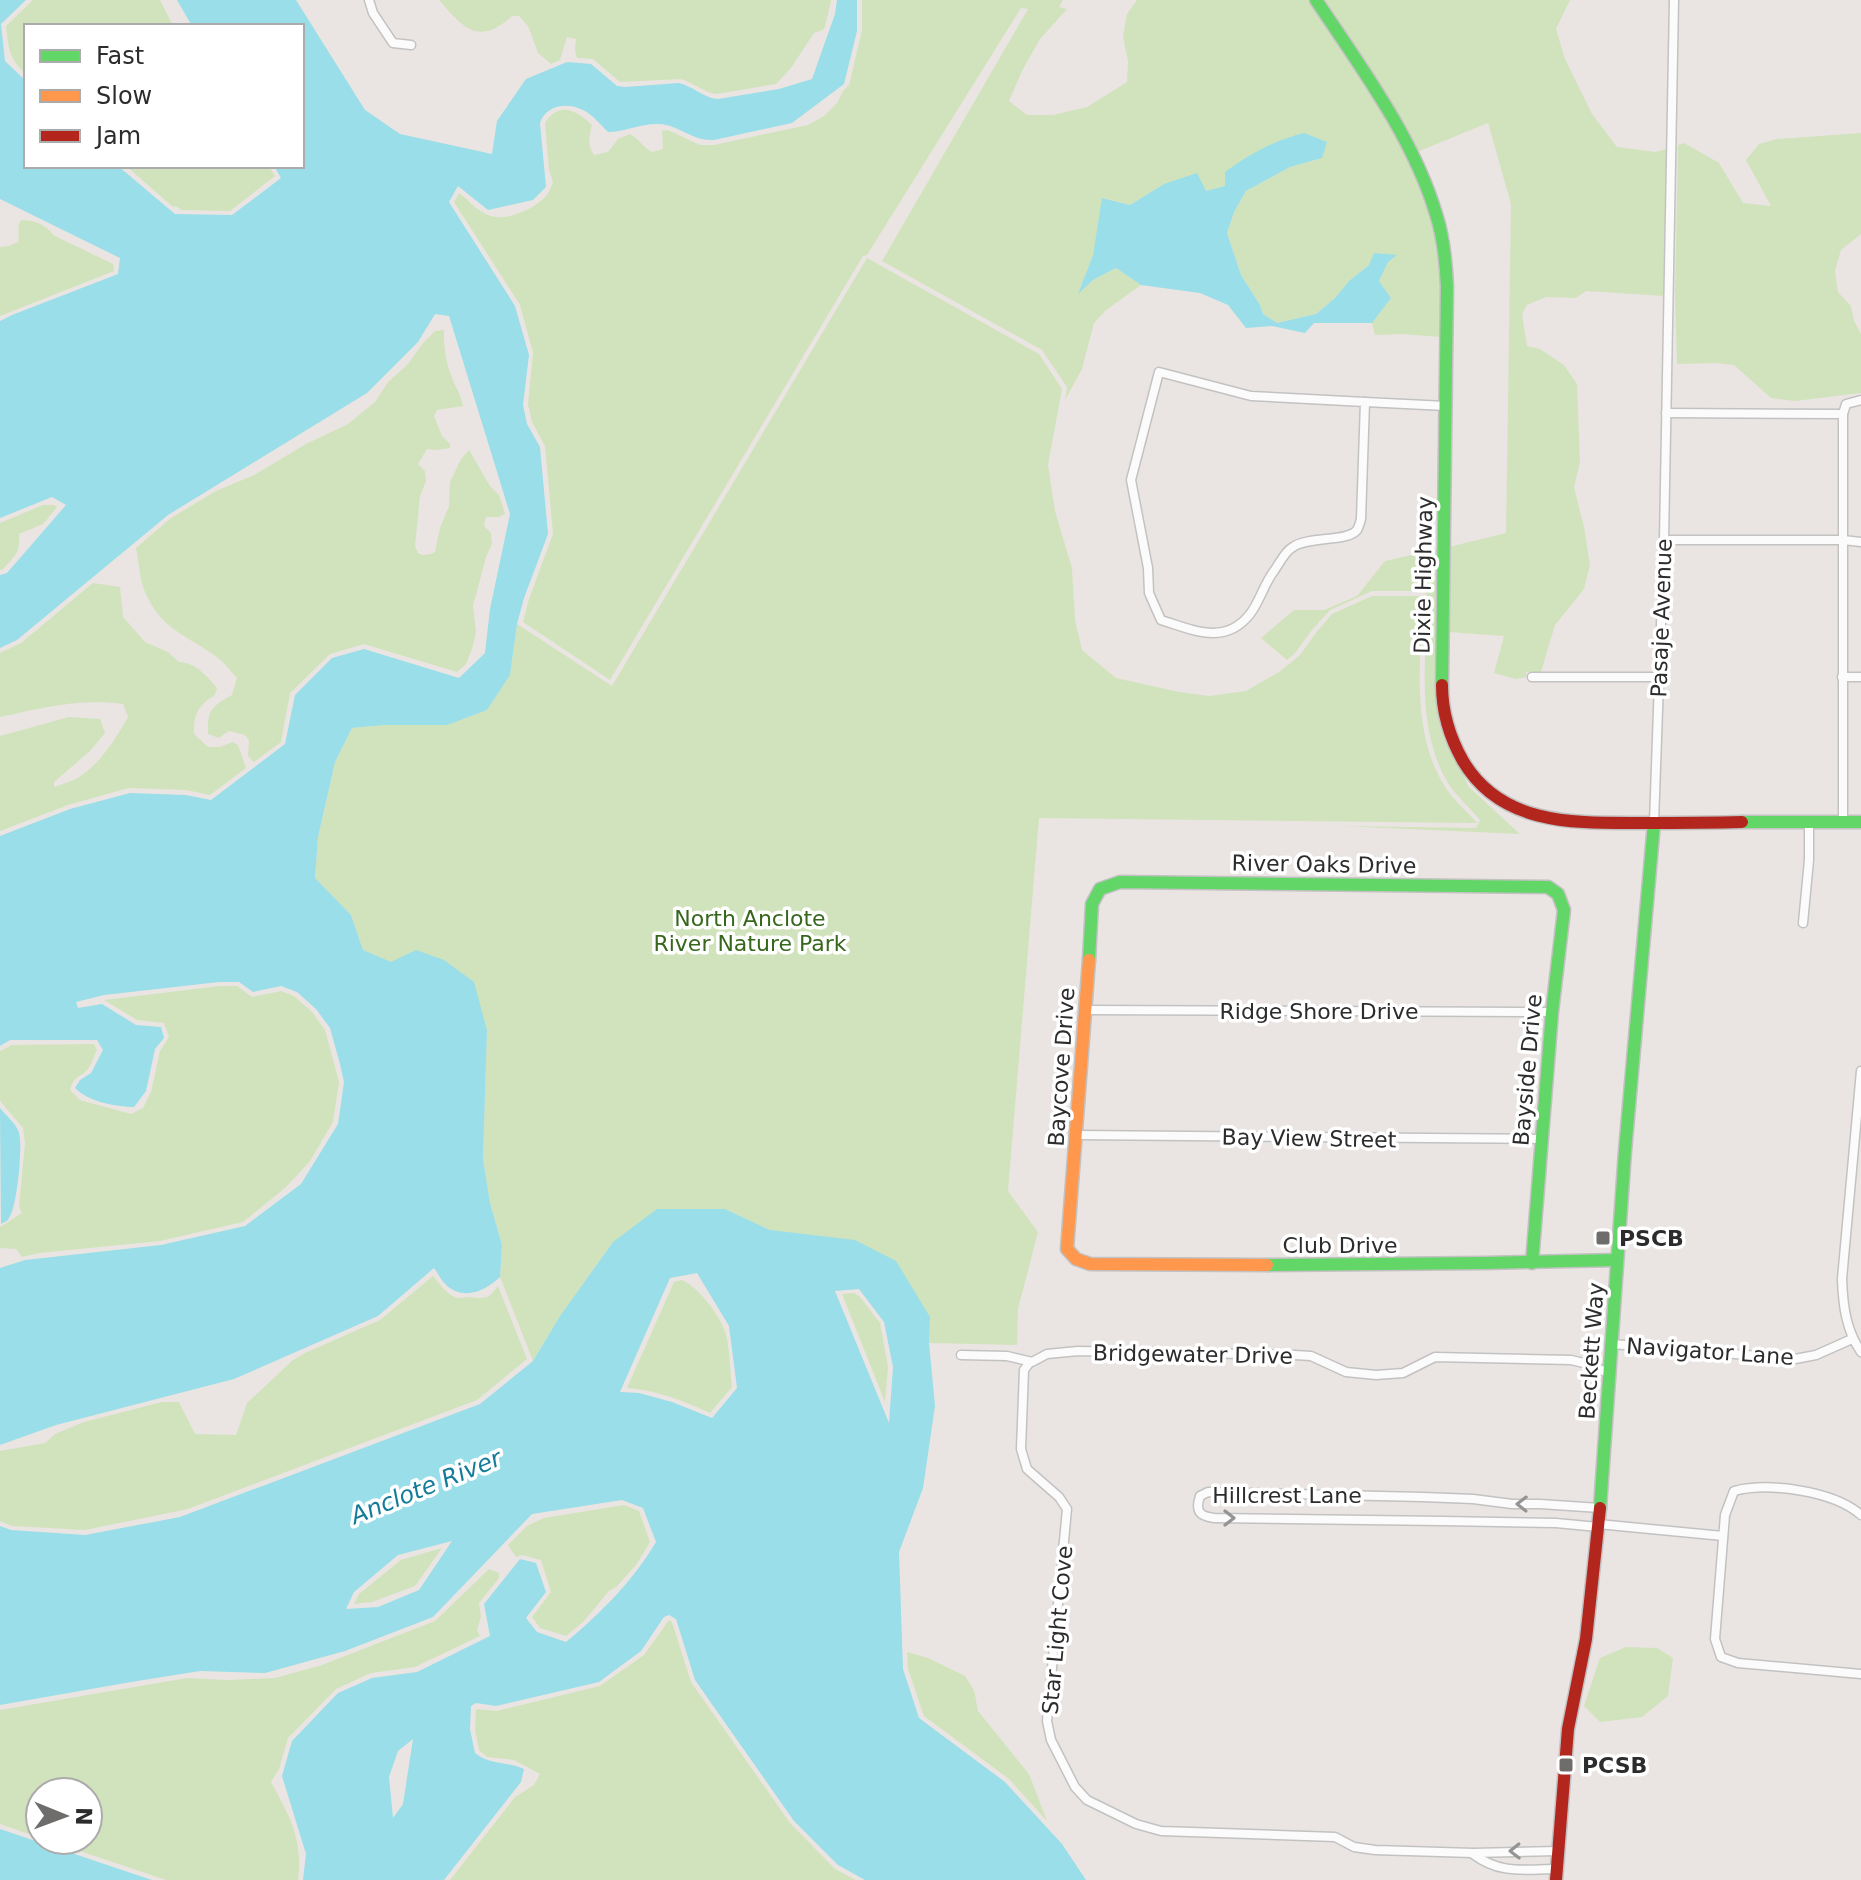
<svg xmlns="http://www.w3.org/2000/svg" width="1861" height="1880" viewBox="0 0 1861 1880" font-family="'DejaVu Sans',sans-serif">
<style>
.green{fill:#d1e3bc}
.water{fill:#99dee8;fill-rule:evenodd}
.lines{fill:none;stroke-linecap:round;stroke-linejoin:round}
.street-casing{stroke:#c3c2c2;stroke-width:11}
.fast-casing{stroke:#c3c2c2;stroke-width:15}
.slow-casing{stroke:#c3c2c2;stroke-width:15}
.jam-casing{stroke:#c3c2c2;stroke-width:15}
.street{stroke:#fcfbfb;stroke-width:8}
.fast{stroke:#63d668;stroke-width:12}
.slow{stroke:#ff974d;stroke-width:12}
.jam{stroke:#b3261e;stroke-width:12}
.oneway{stroke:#949494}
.poi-dot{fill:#6e6d6c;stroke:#fff;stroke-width:3}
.labels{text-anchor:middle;stroke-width:7;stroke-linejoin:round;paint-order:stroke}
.street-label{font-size:22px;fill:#2c2c2c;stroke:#fff}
.park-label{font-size:22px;fill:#36671d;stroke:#fff}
.poi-label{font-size:22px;font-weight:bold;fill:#2c2c2c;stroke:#fff;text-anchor:start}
.water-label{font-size:24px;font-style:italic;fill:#137c99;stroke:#fff}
</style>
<rect width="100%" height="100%" fill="#eae5e2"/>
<!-- green -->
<g class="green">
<path d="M33,0h127l13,26h-147v48c-18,-16 -17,-26 -20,-48z"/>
<path d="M439,0h392v1l-6,26 -2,3 -9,3 -23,35 -15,16 -59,10c-13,-1 -24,-12 -37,-15l-60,3 -27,-23 -16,-1 -2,-8 1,-11 -9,-2 -7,23 -9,4 -13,-11 -10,-27 -9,-10h-7c-33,30 -48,13 -73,-16z"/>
<path d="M862,0h201l-4,7 8,2 -27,30 -18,32 -13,30 18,14h26l34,-8 40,-25 1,-21 -5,-24 4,-23 10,-14h172c53,79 116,160 130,257 4,26 2,53 2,80l-40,-3 -26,1 -3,-12 19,-25 -12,-17 9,-19 7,-6 -26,9 -20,16 -14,17 -19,16 -39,9 -14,-9 -3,-9 -19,-30 -14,-42 7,-21 12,-21 44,-24 32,-9 -97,14v14l-19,5 -42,-7 -34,21 -27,-7 -10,57 -14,37 14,-12 23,-12 25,17 -36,26 -11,12 -12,46 -17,31 2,-13 -25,-37 -160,-89 146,-252 -7,-1 -154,247 -4,1 -253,424 -87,-58 6,-23 24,-65 -8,-88 -13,-24 -4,-18 5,-51 -13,-48 -66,-103 5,-9c12,9 21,22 37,24 15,2 36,-8 47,-18 5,-4 8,-11 10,-17l-4,-12 -4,-47c14,-22 31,-13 47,2 -3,12 -5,20 2,30l14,-3 10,-13 12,-5c9,5 13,13 22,18l11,-3 -1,-18 6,-1 32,15h14l94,-20 16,-9 13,-13 6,-12 6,-6 13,-54z"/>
<path d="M1323,0h247l-14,29 9,30 27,55 25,33 39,5 10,-3 -2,147 -78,-5 -10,7 -30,-1 -19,8 -5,9 5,32 13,3 24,16 13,19 3,78 -6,25 10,40 6,38 -6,24 -29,36 -14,47h-15v5l-11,2 -21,-6 10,-37 -56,-4 1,-85 57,-14 5,-329 -23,-81 -71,29c-25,-54 -61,-103 -94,-152z"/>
<path d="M1861,133v101l-20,16 -6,21 3,21 13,14 3,15 7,13v59l-66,8 -24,-3 -37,-33 -18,-2 -39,1 -2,-68 3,-151 6,-2 35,20 24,40 28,3 -25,-46 13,-16 18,-5z"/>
<path d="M126,166h143l6,10 -45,35 -49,-1 -5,-4 -3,1z"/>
<path d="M21,220c12,0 25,4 32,15l60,29 1,7 -114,45v-69l9,-1 9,-4c2,-8 -2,-14 3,-22z"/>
<path d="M867,258l172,96 23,35 -14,76 7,46 17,57 3,52 7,30 34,28 63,14 30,4 37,-5 33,-19 21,-17 15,-21 17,-20 40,-18h51c-2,62 -13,134 21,189 7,13 23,26 33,38l-438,-5 -31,373 30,41 -20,77 -1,36 -88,-2 1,-26 -131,-82 -29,-5 -45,-21 -112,33 -53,74 -27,45 -33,-84 2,-32 -12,-42 -7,-44 4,-129 -96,-67 -28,-13 -12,-35 -36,-37 3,-41 17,-75 17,-34 32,-3h62l41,-15 23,-35 7,-51 95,62z"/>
<path d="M444,330c-1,12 2,34 7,45 4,12 10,19 12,31l-26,4 -3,6 8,20 8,8v4l-12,2 -11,-1 -9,15 7,7 1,10 -6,15 -5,50 3,7 4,2 9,-1 4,-2 5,-24 9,-22 1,-24 11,-23 8,-9 21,36 9,9 6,19 -6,3h-13l-2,9 7,7 1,11 -6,13 -13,49 3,27 -4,16 -6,15 -9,8 -93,-28 -34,10 -40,39 -9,49 -27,20 -6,-6 1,-16 -4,-5 -16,-4 -10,7 -11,-4c-1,-24 4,-28 24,-39l5,-17c-7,-8 -14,-17 -23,-23 -30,-21 -53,-26 -69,-63 -6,-15 -6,-29 -9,-44l35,-30 45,-27 38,-16 52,-31 42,-20 27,-22 13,-20 20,-18 16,-22 11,-11z"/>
<path d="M43,505h11l3,2 -14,17 -24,10c1,19 -3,21 -16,35l-3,1v-47z"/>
<path d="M1437,549l-2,128 3,41 4,15 8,19 11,17 7,17 52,48 -179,-8 135,2 4,-8c-9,-11 -25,-25 -32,-37 -33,-55 -22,-126 -20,-187l-5,-5h-51l-42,19 -19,21 -15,21 -9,8 -26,-22 33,-28h30l33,-14 28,-35z"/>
<path d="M93,583l27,4 3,30 22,25 23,10 11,10c16,0 29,15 38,26l-2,7c-18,11 -21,19 -21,39l14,13h11l14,-5 5,3 8,23 -36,27 -24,-5 -57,-2 -61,17 -68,26v-95l69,-19 31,2 5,14 -15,18 -36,31v5c8,-3 18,-5 25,-10 21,-13 37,-39 49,-60l-5,-13c-43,-6 -82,4 -123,13v-64l21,-10z"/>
<path d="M219,986h18l15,11 29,-6 13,5 18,16 13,18 14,52 -6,40 -23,39 -25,27 -42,34 -83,19 -121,12 -17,4 -6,-8 -16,-1v-21l22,-14 -3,-6 6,-64 -2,-15 -23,-27v-50l12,-6 82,-1 3,6c-3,5 -5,14 -9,19 -8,9 -14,6 -18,21l10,10 51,14 12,-6 8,-16 9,-41 9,-14 -5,-14 -27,-3 -33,-20z"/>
<path d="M433,1276c6,7 14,19 24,22 1,0 13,-1 13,-1 16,2 18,2 28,-11l29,73 -50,41 -289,109 -103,21 -73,-4 -12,-5v-70l45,-8 10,-9 29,-12 78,-20h17l16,32 41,1 11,-32 46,-43 12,-7 75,-33z"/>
<path d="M682,1280c16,7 36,33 42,49 6,13 6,43 8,58l-22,26c-27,-12 -53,-23 -83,-25l47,-106z"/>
<path d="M854,1293l6,4 20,26 8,44 -3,35 -43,-108z"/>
<path d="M624,1505l15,6 11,31 -14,23 -20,22 -7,4 -26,31 -17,14 -26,-8 -8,-11 19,-25 -10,-32 -19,-5 -6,2 -8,-12 19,-19 17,-8z"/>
<path d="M442,1548l-27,38 -43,16 -18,2 5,-10 42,-34z"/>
<path d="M489,1569l10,4v5l-20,25 2,14 -4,13 3,6 -65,31 -44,6 -35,16 -48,49 -9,31 -8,13c19,35 32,57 27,98h-132l-119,-40h41v-48h-48v46l-40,-14v-114l187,-32 40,2 48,-2 47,-13 113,-44z"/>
<path d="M669,1620l3,2 19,60 99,141 45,46 21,11h-406l65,-83 19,-12 6,-11 -26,-14 -27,-3 -8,-7 -4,-21 1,-20 21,2 103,-25 44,-31z"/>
<path d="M1626,1647l31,1 16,10 -5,38 -26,21 -42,5 -16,-16 16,-48z"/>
<path d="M907,1652l21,6 37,18 9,14 4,21 51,63 18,47 -38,-42 -85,-63 -16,-47z"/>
</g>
<!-- water -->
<g class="water">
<path d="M0,0h26l-25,24 4,37 21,20v85h92l57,48 57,1 49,-37 -7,-12h28v-140h-110l-15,-26h119l69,110 35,24 92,20 5,-33 29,-42 41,-17 24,2 26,22 8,1 54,-4c14,3 24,15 39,16l61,-10 33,-10 23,-65 2,-14h20v31l-13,53 -52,39 -78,17c-23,1 -34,-15 -55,-16 -17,-1 -34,8 -51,8 -7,-7 -16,-18 -25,-22 -16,-8 -37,-5 -43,13l6,64 -13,13 -45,10 -30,-24 -9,16 66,104 14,49 -6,50 4,19 13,23 8,87 -24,64 -7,26 -7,51 -23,35 -40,15h-63l-32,3 -17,34 -17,75 -3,41 36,37 12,35 28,12 25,-12 28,10 30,22 13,48 -4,129 7,44 12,42 -2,32c-15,14 -36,24 -54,8 -5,-5 -8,-12 -12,-17l-56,48 -144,63 -178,46 -56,20v-177l25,-8 136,-15 84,-19 56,-42 37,-60 6,-42 -4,-18 -10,-36 -14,-19 -19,-17 -16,-6 -28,6 -14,-10h-20l-115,13 -28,7 2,6 24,-4 34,21 25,2 3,11 -9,11 -9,42 -12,16c-18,0 -47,-6 -59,-19l5,-8 11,-7 12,-23 -6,-10h-87l-10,6v-210l70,-27 60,-16 56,2 25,5 74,-56 10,-49 37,-37 32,-9 95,29 26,-25 5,-44 20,-95 -61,-198 -14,-2 -17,28 -51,51 -199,122 -151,125 -17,8v-73l7,-2 59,-68 -14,-8 -52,21v-197l12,-6 106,-41 2,-16 -120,-59z"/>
<path d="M1304,133l23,9 -5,16 -32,9 -44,24 -12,21 -7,21 14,42 19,30 3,9 14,9 39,-9 19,-16 14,-17 20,-16 5,-12 23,2 -9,7 -9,19 12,17 -19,25h-58l-9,10 -33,-7 -26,2 -18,-23 -28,-12 -59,-8 -25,-17 -23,12 -15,14 15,-39 9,-57 28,7 34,-21 33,-11 9,18 19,-5v-14c26,-19 48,-31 79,-39z"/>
<path d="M0,1108c6,8 17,16 19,25 4,13 -2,72 -9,83 -3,6 -3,5 -9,8z"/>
<path d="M657,1209h68l45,21 85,10 41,21 34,56 -1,26 6,63 -12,82 -24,64 4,117 16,49 86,64 57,62 24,36h-221l-27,-15 -44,-44 -99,-141 -19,-61 -7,-4 -5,2 -23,34 -42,31 -103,24 -20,-3 -5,3 -1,23 5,24c15,12 30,8 49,16l-3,13 -77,98h-141l3,-26 -24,-78 10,-35 46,-48 34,-15 45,-6 73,-36 -6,-32 36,-45 16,4 10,29 -20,26 11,14 29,10c34,-28 67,-61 90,-100l-13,-34 -21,-8 -90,14 -99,103 -88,34 -80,22 -65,-2 -69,11 -131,23v-179l11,4 74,5 95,-18 300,-113 53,-43 27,-45 53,-74zM697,1273l32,53 8,62 -25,30 -40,-16 -33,-9 -19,-1 50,-114zM859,1289l25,33 9,45 -4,56 -54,-132zM452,1541l-33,49 -41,17 -32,2 8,-17 44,-37zM413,1739l-10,65 -10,14 -4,-41 9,-26z"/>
<path d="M0,1829l152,51h-152z"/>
</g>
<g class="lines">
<defs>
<g id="street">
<path d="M369,0l4,13 20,30 18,2"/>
<path d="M1159,372l92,24 114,6 -4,117c-1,3 -2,8 -4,11 -9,12 -49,6 -64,17 -8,4 -14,17 -19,24 -10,13 -14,30 -24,43 -25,32 -57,16 -89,6l-12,-27 -1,-25 -17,-88z"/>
<path d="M1365,402l81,4"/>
<path d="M1666,413l177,1 3,-10 15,-4"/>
<path d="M1664,540h179l18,2"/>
<path d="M1532,677h126"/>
<path d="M1842,677h19"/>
<path d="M1654,823l10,-283 10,-540"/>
<path d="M1843,823v-409"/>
<path d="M1803,923l6,-63v-38"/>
<path d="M1086,1010l466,2"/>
<path d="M1861,1071l-19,208c1,27 4,51 19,73"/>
<path d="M1077,1135l464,4"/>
<path d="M1612,1344l183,15 21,-4 36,-16"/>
<path d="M961,1355l46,1 25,6 15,-8 31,-3 217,4 16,1 35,16 30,3 27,-2 32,-16 136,3 17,4 22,10"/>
<path d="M1030,1362l-6,8 -3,79 6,20 32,28 8,12 -20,212 4,19 24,47 12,13 49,24 25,7 174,6 19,10 21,3 98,3 85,-2"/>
<path d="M1861,1515c-27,-24 -92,-33 -127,-24l-9,24 -10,124 6,18 17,6 123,11"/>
<path d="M1598,1524l125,12"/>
<path d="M1598,1527l-42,-4 -114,-2 -228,-3c-15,-2 -19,-7 -14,-22l8,-4 215,5 50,2 39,5h28l60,4"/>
<path d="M1473,1854c28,21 51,15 84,15"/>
</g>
<g id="fast">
<path d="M1316,0c44,66 97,137 120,214 8,24 10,49 11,73l-5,398"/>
<path d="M1742,822h119"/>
<path d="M1089,960l3,-56 8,-15 20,-7 428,5 10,7 6,16 -12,102 -20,251"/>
<path d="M1267,1265l218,-2 132,-3"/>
<path d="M1600,1508l25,-357 29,-328"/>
</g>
<path id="slow" d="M1089,960l-22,289 9,10 14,5 177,1"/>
<g id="jam">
<path d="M1442,685c0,27 8,53 21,76 38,64 110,62 175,62 34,0 69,0 104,-1"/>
<path d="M1556,1880l12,-151 18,-90 14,-131"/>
</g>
</defs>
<!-- street casing -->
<use href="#street" class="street-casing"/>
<!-- fast casing -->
<use href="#fast" class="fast-casing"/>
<!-- slow casing -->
<use href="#slow" class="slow-casing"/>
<!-- jam casing -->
<use href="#jam" class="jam-casing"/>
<!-- street -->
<use href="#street" class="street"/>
<!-- fast -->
<use href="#fast" class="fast"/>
<!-- slow -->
<use href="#slow" class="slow"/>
<!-- jam -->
<use href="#jam" class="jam"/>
</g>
<!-- one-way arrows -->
<defs><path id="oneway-chevron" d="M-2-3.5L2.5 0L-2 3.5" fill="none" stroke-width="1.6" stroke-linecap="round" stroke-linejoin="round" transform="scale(2)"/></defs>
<g class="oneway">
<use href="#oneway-chevron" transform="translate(1522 1504) rotate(-179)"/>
<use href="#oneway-chevron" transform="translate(1229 1518)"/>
<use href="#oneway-chevron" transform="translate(1515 1851) rotate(179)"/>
</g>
<!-- markers -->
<g class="poi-dot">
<rect x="1595" y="1230" width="16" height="16" rx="4"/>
<rect x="1558" y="1757" width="16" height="16" rx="4"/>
</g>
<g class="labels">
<!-- street labels -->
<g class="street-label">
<text transform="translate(1423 575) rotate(-89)" y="8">Dixie Highway</text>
<text transform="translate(1661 618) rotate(-88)" y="8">Pasaje Avenue</text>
<text transform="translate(1324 864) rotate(1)" y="8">River Oaks Drive</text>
<text x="1319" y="1019">Ridge Shore Drive</text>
<text transform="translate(1061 1067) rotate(-86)" y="8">Baycove Drive</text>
<text transform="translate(1527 1070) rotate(-85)" y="8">Bayside Drive</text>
<text transform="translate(1309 1138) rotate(1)" y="8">Bay View Street</text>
<text x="1340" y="1253">Club Drive</text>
<text transform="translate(1591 1351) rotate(-86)" y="8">Beckett Way</text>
<text transform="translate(1710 1351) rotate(4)" y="8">Navigator Lane</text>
<text transform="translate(1193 1354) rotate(1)" y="8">Bridgewater Drive</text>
<text x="1287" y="1503">Hillcrest Lane</text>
<text transform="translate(1057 1630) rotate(-85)" y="8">Star Light Cove</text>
</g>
<!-- park labels -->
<g class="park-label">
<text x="750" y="926">North Anclote<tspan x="750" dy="25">River Nature Park</tspan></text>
</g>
<!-- poi labels -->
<g class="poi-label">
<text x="1619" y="1246">PSCB</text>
<text x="1582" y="1773">PCSB</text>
</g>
<!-- water labels -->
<g class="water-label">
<text transform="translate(426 1487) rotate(-22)" y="8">Anclote River</text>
</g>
</g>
<!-- legend -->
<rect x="24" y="24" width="280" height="144" fill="#ffffff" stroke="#ababab" stroke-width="2"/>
<rect x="40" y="50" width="40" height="12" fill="#63d668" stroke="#ababab" stroke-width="2"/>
<text x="96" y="64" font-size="24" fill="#2c2c2c">Fast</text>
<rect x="40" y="90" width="40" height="12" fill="#ff974d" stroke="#ababab" stroke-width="2"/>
<text x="96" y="104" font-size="24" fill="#2c2c2c">Slow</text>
<rect x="40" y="130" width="40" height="12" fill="#b3261e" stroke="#ababab" stroke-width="2"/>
<text x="96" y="144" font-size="24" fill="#2c2c2c">Jam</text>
<!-- north arrow -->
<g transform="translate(64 1816) rotate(91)"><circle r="38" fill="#ffffff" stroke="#ababab" stroke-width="2"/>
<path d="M0-6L14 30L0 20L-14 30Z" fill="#6e6d6c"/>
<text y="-12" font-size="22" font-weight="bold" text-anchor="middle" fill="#2c2c2c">N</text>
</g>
</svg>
